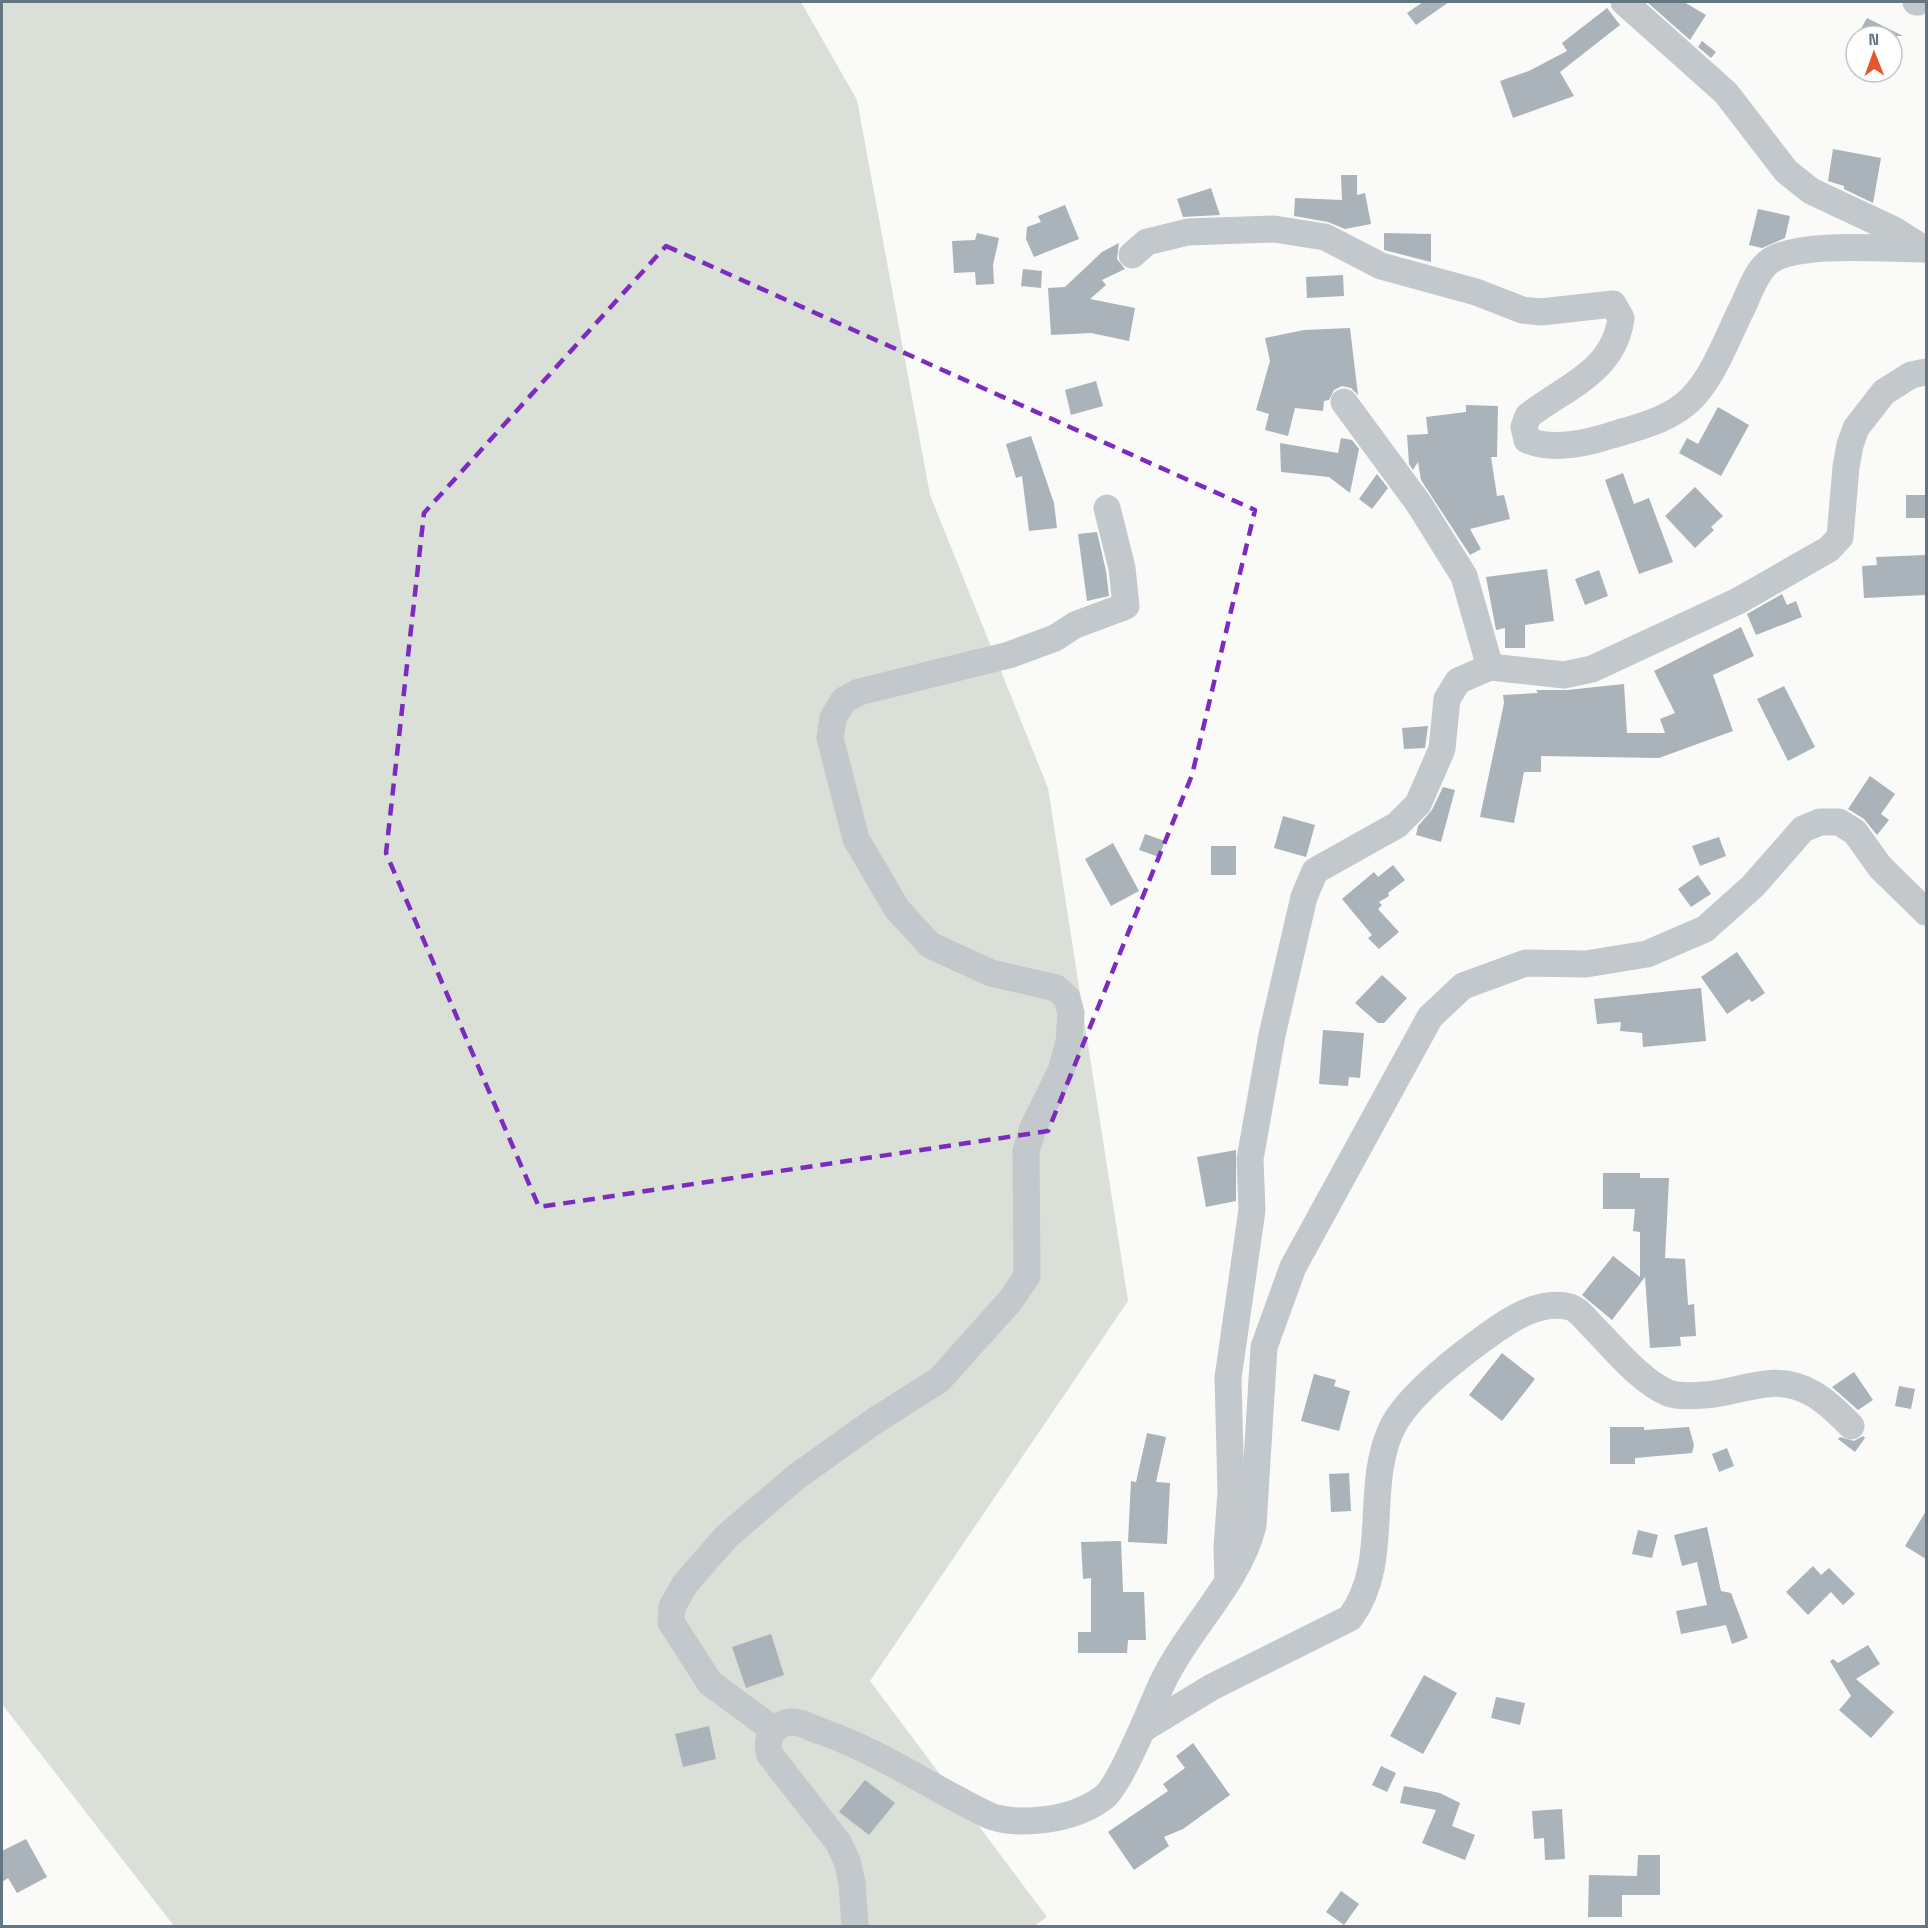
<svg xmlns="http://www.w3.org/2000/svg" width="1928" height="1928" viewBox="0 0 1928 1928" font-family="'Space Grotesk',sans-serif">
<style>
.green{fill:#dadfd7}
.building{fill:#aab3b9}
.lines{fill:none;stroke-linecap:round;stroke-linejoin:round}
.minor{stroke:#c3c8cc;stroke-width:27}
.marked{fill:none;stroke:#7b2cbf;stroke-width:4.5;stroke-dasharray:12 8;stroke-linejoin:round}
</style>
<rect width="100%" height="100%" fill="#fafaf8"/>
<!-- green -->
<path class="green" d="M2,2h799l56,98 73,395 118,293 80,513 -258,380 177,236 -13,9h-860l-172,-222z"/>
<!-- building -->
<g class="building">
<path d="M1423,2h26l-33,23 -9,-12z"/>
<path d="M1647,2h37l22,13 -16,25z"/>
<path d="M1607,8l13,17 -60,47 14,24 -61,22 -13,-37 29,-10 38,-20 -5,-8z"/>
<path d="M1867,18l36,18h-46z"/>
<path d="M1702,41l14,11 -5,6 -13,-11z"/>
<path d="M1833,149l48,9 -8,45 -29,-14v-3l-16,-5z"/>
<path d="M1341,175h16v20l8,-2 6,31 -26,5 -17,-7 -34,-6 1,-18 47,2z"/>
<path d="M1211,188l9,27 -37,2 -6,-18z"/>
<path d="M1065,205l14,34 -45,18 -8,-18 1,-12 14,-5 -3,-6z"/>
<path d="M1758,209l32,7 -5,22 -23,10 -13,-3z"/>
<path d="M977,233l22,5 -6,27 1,19 -18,1 -1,-13 -21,1 -2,-32 23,-1z"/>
<path d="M1384,233l47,1v28l-47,-12z"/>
<path d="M1119,243l-2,16 8,10 -23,11 4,5 -16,14 45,9 -6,33 -38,-8 -40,2 -3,-47 17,-1 37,-35z"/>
<path d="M1023,269l19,2 -1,17 -20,-2z"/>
<path d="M1343,275l1,21 -37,2 -1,-21z"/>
<path d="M1350,328l8,67 -7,-7 -9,-2 -8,4 -5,10 -5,1 -1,10 -28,-3 -7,28 -23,-6 4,-16 -13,-4 14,-49 -5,-23 39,-8z"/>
<path d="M1096,381l7,25 -32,9 -6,-25z"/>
<path d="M1466,405l32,1 -1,51h-6l6,39 7,-1 6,24 -40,10 11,20 -11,6 -49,-75 -3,-18 -5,8 -4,-6 -2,-29 21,-1 -2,-17 40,-5z"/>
<path d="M1718,407l31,18 -28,51 -42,-23 8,-15 11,6z"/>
<path d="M1031,436l23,67 3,25 -28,3 -7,-55 -6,2 -10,-34z"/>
<path d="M1341,438l11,2 7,9 -9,44 -21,-16 -48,-5 -1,-29 58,10z"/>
<path d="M1623,473l11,31 15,-6 24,64 -34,12 -34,-94z"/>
<path d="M1377,474l11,14 -16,21 -13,-10z"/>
<path d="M1695,487l28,29 -12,11 3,3 -19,18 -30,-32z"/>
<rect x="1906" y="495" width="20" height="23"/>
<path d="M1097,532l9,39 3,25 -22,5 -9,-67z"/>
<path d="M1926,555v40l-62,3 -2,-32 15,-1 -1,-8z"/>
<path d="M1547,569l7,52 -29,4v23h-20v-20l-9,2 -10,-53z"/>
<path d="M1599,570l9,26 -23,9 -10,-26z"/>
<path d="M1782,594l5,11 9,-4 6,16 -46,18 -9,-21z"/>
<path d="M1741,627l13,29 -41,19 20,56 -74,27 -118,-2v16h-17l-10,51 -34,-6 24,-114 -1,-8 35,-2 -2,-3h31l57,-6 3,49h38l-5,-14 15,-6 -21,-42z"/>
<path d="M1784,686l31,61 -27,14 -31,-62z"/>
<path d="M1428,726l-3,22 -21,1 -2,-21z"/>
<path d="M1870,776l25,18 -14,20 8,6 -12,15 -13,-16 -16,-10z"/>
<path d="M1443,787l12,3 -14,52 -25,-7 2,-9 14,-16z"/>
<path d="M1283,816l32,9 -9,32 -32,-9z"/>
<path d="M1145,834l20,7 -6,16 -20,-7z"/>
<path d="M1719,837l7,19 -26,10 -8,-20z"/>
<path d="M1113,843l26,48 -28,15 -26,-47z"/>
<rect x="1211" y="846" width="25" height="29"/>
<path d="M1393,865l12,15 -17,13 1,3 -10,6 3,3 -4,4 21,23 -20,17 -11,-11 4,-3 -30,-36 32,-27 4,5z"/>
<path d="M1698,875l13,19 -20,13 -13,-18z"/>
<path d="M1737,952l28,41 -13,9 -3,-3 -22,15 -26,-37z"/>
<path d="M1382,975l25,23 -23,25h-6l-23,-20z"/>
<path d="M1701,988l5,53 -63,6 -1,-14 -22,-2 1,-9 -24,2 -3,-25z"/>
<path d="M1323,1030l41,3 -4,45 -11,-1 -1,9 -29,-2z"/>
<path d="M1236,1150v51l-30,6 -9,-50z"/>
<path d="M1603,1173h37v5h29l-4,80 20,1 3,46 6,-1 2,32 -16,1 1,9 -31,2 -5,-71 -33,43 -30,-25 31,-39 27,21v-45l-7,-1 2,-22h-32z"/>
<path d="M1502,1353l33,26 -33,42 -33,-26z"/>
<path d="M1854,1372l19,28 -15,10 -26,-23z"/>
<path d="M1314,1374l22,6 -2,6 16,5 -11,40 -38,-10z"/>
<path d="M1899,1386l16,3 -4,20 -16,-3z"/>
<path d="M1610,1427h34v3l45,-3 5,18 -2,8 -57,5v6h-25z"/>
<path d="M1147,1433l19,4 -10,45 14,1 -3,61 -39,-2 3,-61 5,1z"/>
<path d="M1863,1436l2,2 -10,14 -17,-13 2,-2 14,4z"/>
<path d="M1727,1448l7,18 -15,6 -7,-18z"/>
<path d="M1349,1473l2,38 -20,1 -2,-38z"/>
<path d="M1926,1511v48l-21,-13z"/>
<path d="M1707,1527l14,64 10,2 17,45 -16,6 -6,-19 -45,9 -5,-23 31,-6 -10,-43 -15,4 -8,-31z"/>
<path d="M1638,1530l20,5 -6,23 -20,-4z"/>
<path d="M1121,1541l2,51h21l2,48h-18l-1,13h-49v-21h13v-54l-8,1 -2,-37z"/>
<path d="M1813,1566l8,9 8,-7 26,26 -12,11 -12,-13 -23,23 -22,-23z"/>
<path d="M771,1634l13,41 -38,13 -14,-41z"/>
<path d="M1868,1645l12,19 -24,15 38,33 -23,26 -32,-28 12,-14 -21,-35 3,-2 5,4z"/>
<path d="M1424,1675l33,18 -34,61 -33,-18z"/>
<path d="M1496,1697l29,6 -5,22 -29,-7z"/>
<path d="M709,1726l7,33 -33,8 -8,-33z"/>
<path d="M1193,1743l37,52 -47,34 -19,8 5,9 -35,24 -26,-38 60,-41 -5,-7 22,-16 -9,-12z"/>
<path d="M1381,1766l15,7 -9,19 -15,-7z"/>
<path d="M865,1780l30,23 -26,32 -30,-23z"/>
<path d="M1404,1786l36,7 20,10 -8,23 23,9 -10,25 -43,-17 14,-33 -36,-7z"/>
<path d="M1562,1809l3,50 -20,1 -1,-22 -10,1 -2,-28z"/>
<path d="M26,1839l21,38 -30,16 -9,-15 -6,4v-31z"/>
<path d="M1638,1855h22v40h-38v22h-34l1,-42 48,1z"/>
<path d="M1341,1891l18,13 -15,21 -18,-13z"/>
</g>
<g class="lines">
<!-- minor -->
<g class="minor">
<path d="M1624,2l102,91 60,78 25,20 83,39 30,19"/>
<path d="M1916,2h2"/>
<path d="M1132,255l15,-13 41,-10 86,-3 51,8 56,29 95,26 46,18 19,2 72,-8 8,14c-7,54 -56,69 -93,98l-4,11 3,13c25,11 61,3 85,-5 26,-8 58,-15 79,-36 24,-24 37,-64 53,-95 6,-13 13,-34 26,-43 30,-20 116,-12 153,-12"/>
<path d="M1344,402l75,102 45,72 26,91"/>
<path d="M1228,1581l-1,-33 4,-56 -3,-114 24,-168 -2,-51 22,-124 32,-138 11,-26 82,-46 21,-21 24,-55 5,-50 11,-18 32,-14 74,8 28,-6 146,-68 91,-52 11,-12 6,-70 4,-22 6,-17 28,-36 27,-17 15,-3"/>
<path d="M1143,1729l69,-42 138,-69c41,-55 14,-128 41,-188 14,-32 67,-73 96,-94 23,-17 54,-37 83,-29 8,2 17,14 23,20 22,22 46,53 75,66 11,4 25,3 36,2 21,-1 41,-9 62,-11 37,-5 62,18 85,42"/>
<path d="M774,1730l-64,-47 -39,-61 1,-15 13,-23 42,-48 69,-59 77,-55 66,-42 71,-79 17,-25 -1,-125 7,-23 28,-57 8,-29 2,-29 -4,-15 -11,-10 -65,-15 -61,-28 -33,-36 -41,-70 -26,-101 3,-20 11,-18 15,-8 150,-37 46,-17 20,-13 51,-19 -4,-38 -15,-60"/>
<path d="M855,1926l-3,-43 -5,-22 -9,-19 -68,-87c-2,-7 -3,-15 2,-22 4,-6 10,-10 18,-11 10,-1 21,6 30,9 59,20 110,56 166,83 9,5 25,7 35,7 28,0 59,-6 82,-23 16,-11 47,-87 56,-108 25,-58 78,-103 94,-164l11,-179 29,-80 137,-250 33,-31 63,-23 60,1 61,-10 58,-25 48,-43 50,-57 17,-7h19l16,10 25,35 46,45"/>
</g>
</g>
<!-- marked area -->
<path class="marked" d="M666,246l589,264 -63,265 -144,356 -509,76 -153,-354 38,-340z"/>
<!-- border -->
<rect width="1928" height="1928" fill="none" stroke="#657683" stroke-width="6"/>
<!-- north arrow -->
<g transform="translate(1874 54) rotate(359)"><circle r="28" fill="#ffffff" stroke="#c1c8cd" stroke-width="1.5"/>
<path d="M0-4.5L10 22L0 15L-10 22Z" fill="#e4572e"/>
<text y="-9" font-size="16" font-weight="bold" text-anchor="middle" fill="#657683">N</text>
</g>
</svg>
